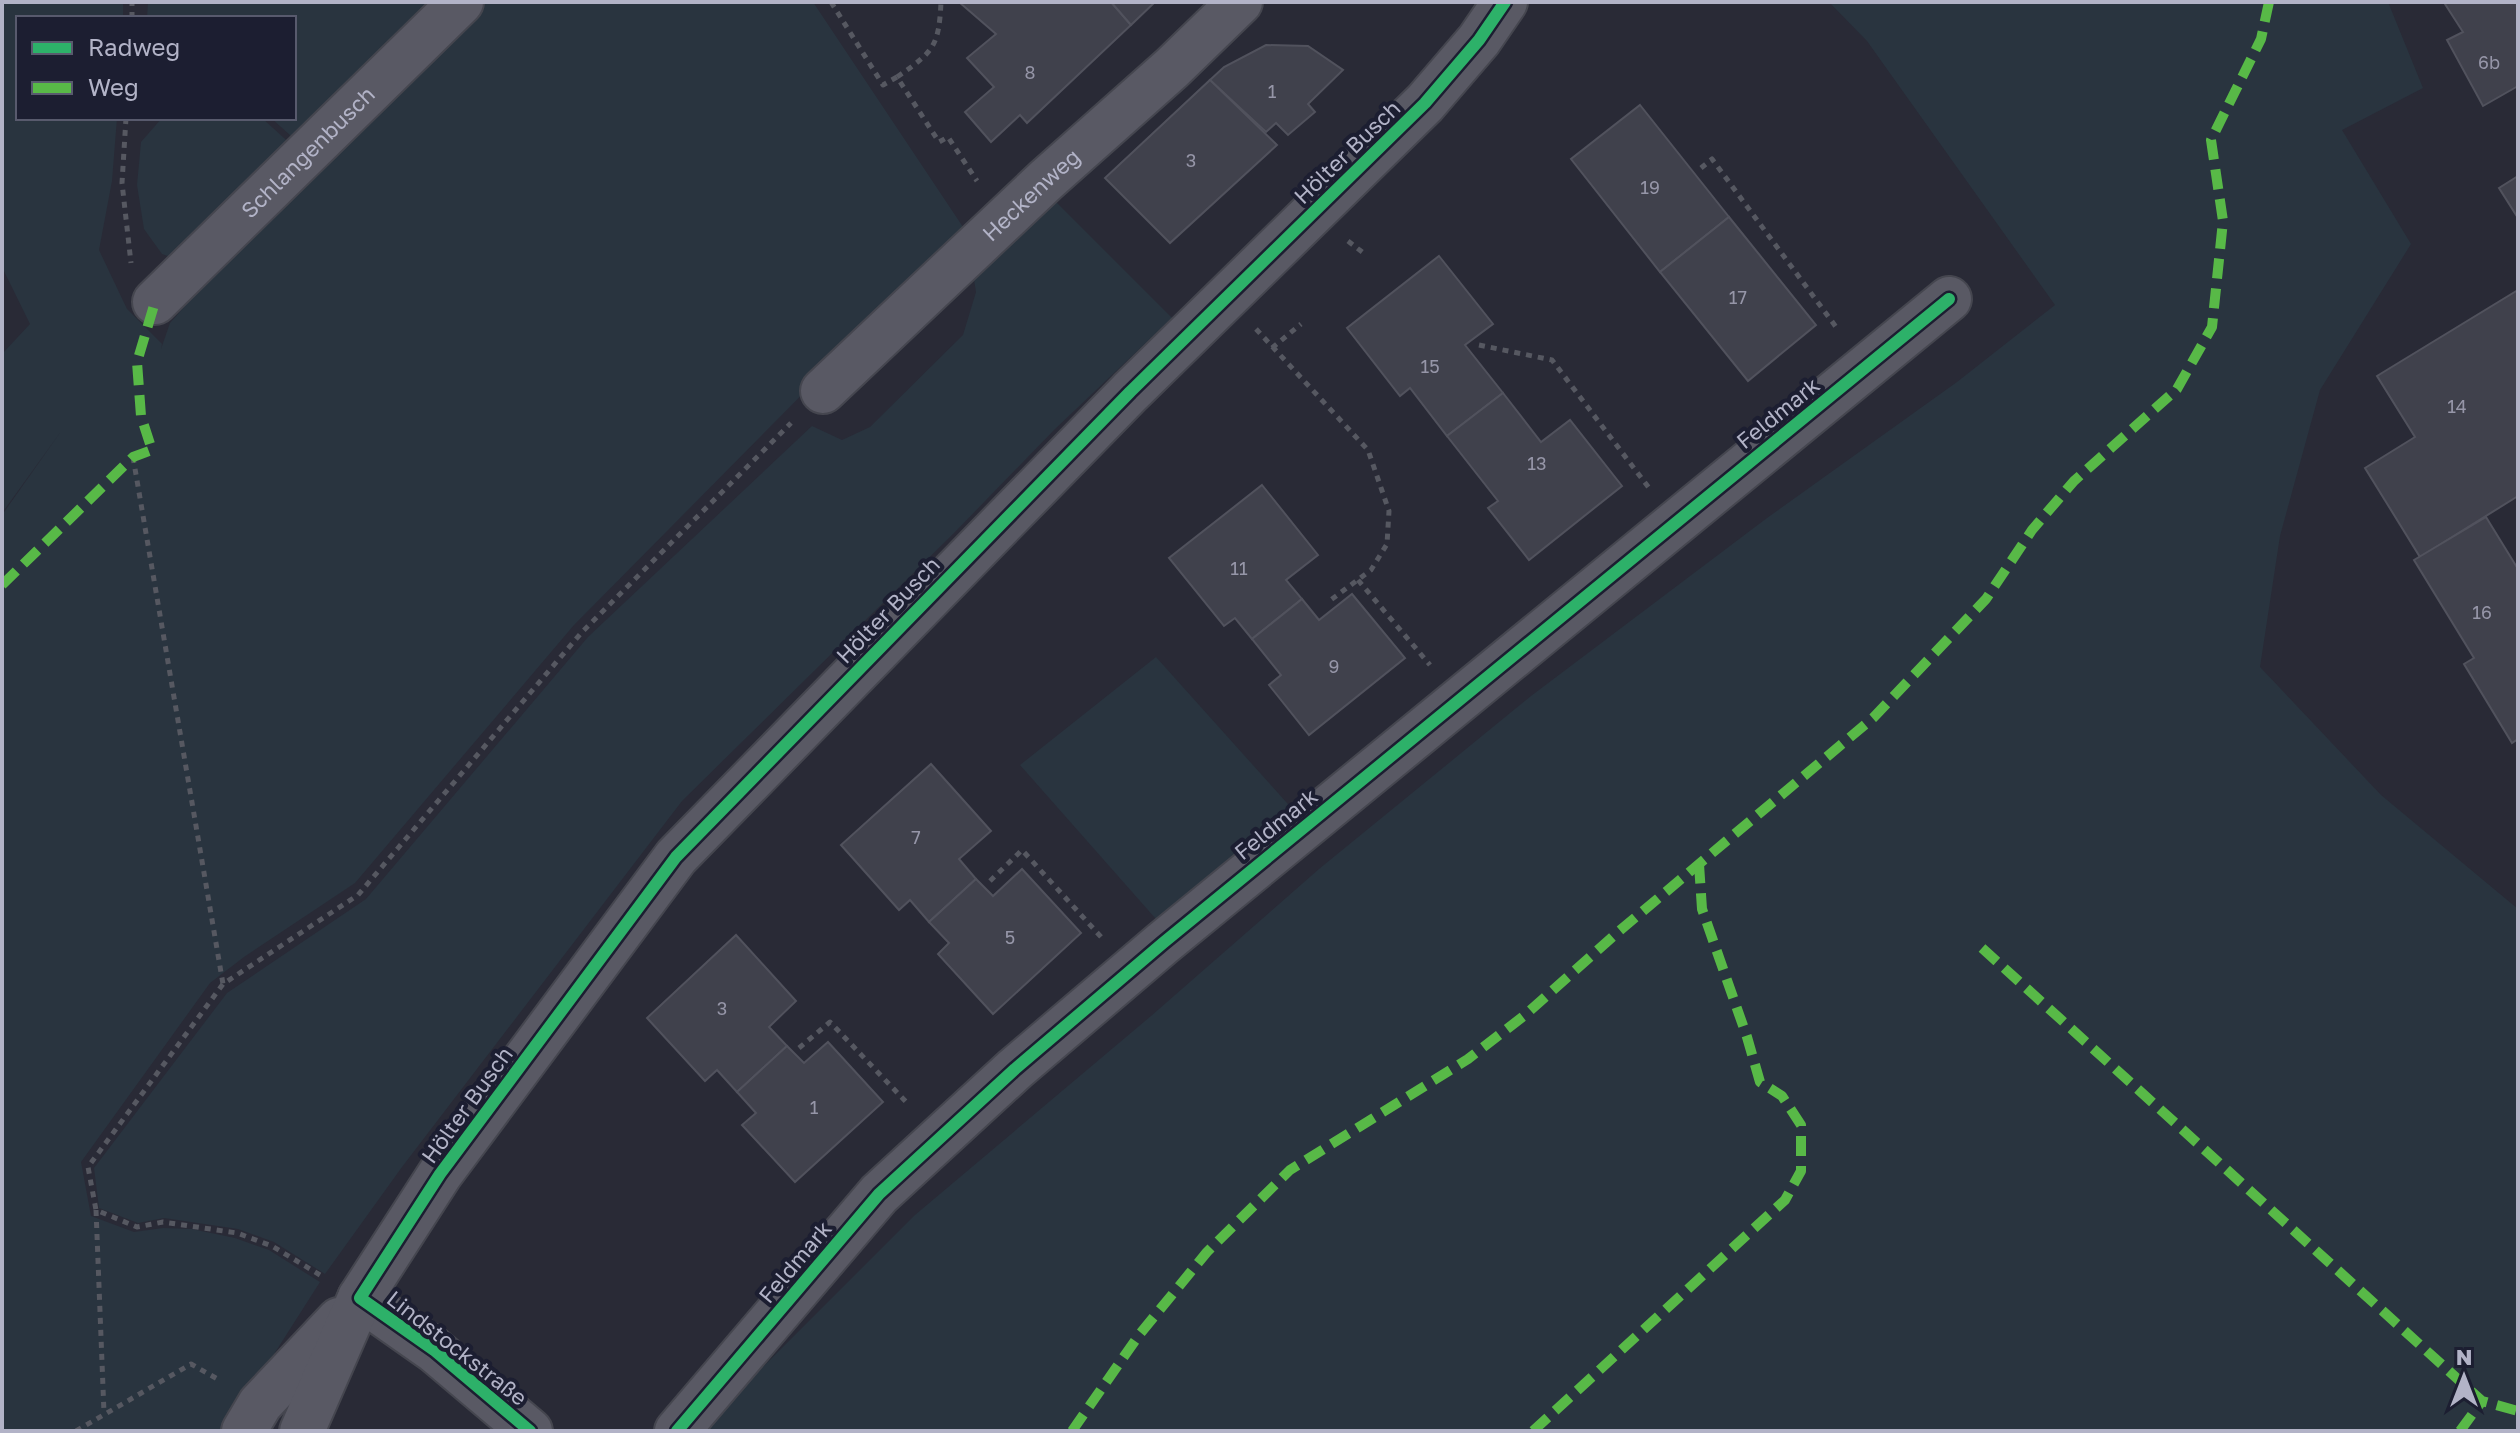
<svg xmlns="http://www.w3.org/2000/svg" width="2520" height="1433" viewBox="0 0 2520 1433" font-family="'Golos Text',sans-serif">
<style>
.green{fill:#29343f}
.building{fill:#40414c;stroke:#51525d;stroke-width:2}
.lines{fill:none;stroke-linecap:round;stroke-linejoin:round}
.minor-casing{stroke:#45464f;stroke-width:48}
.path{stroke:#565861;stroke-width:5;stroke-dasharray:6 6;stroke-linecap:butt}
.minor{stroke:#595964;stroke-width:44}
.quiet{stroke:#58b947;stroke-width:10;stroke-dasharray:20 10;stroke-linecap:butt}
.cycleway-casing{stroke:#1c1e31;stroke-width:17}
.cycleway{stroke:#2db169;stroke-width:12}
.labels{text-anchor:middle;stroke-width:8;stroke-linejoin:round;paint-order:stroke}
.number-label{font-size:18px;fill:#9696a8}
.street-label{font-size:22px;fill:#b2b3c7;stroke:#1c1e31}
</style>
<rect width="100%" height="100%" fill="#292a36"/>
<!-- green -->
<g class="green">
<path d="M2,2h121v16h-105v100h99l-5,63 -13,69 28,59 35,35 -1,5 9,-26 96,-109 216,-212h331l152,228 -391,395 -219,258 -111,74 -34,26 -129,179 10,54 43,16 29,-4 29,1 43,9 34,12 51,32 -95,149h-223v-916l60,-85 -60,83v-159l28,-30 -28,-57z"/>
<path d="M148,2h301l-149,142 -29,-26h23v-100h-147z"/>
<path d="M1829,2h559l35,86 -81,42 69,114 -91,146 -40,146 -20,131 121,128 137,114v522h-1819l216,-216 236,-199 168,-147 212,-173 236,-178 190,-136 98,-77 -188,-264z"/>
<path d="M162,118h100l33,30 -119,111 -14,-5 -18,-25 -7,-44 4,-43z"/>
<path d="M1052,198l120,120 -117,111 -101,104 -272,268 -280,366 -77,107 -51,-32 -36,-13 -74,-11 -26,5 -39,-15 -5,-40 133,-175 139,-94 222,-262 224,-211 30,14 28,-13 93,-92 13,-43 -3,-19z"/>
<path d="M1156,657l139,155 -132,115 -143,-162z"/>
</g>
<!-- building -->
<g class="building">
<path d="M959,2h152l20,23 -104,98 -7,-8 -29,27 -26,-30 29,-25 -27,-29 29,-24z"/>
<path d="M1111,2h44l-24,23z"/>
<path d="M2448,2h70v84l-35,20 -36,-66 16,-8 -18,-28z"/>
<path d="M1266,45l42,1 35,24 -35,34 7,8 -27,23 -12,-12 -10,9 -56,-52 14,-13z"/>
<path d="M1210,80l67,65 -107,98 -65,-65z"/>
<path d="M1640,105l89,112 -69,55 -89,-113z"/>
<path d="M2518,176v42l-19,-30z"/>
<path d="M1729,217l87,108 -68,56 -88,-109z"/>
<path d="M1439,256l54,68 -28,21 38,48 -56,43 -37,-48 -10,8 -53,-68z"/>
<path d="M2518,290v206l-98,61 -55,-89 50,-31 -38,-61z"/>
<path d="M1503,393l38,49 29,-22 52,66 -93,74 -41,-52 10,-7 -51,-65z"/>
<path d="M1262,485l56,70 -32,25 16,19 -50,40 -17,-21 -11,8 -55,-68z"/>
<path d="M2486,517l32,52v170l-6,4 -48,-79 10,-6 -60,-98z"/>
<path d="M1352,594l53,64 -96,77 -40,-50 12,-10 -29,-36 50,-40 17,21z"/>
<path d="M931,764l60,67 -32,28 17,20 -47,43 -19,-22 -11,10 -58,-65z"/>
<path d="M1022,869l59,64 -88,81 -55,-60 11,-11 -20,-21 47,-43 17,17z"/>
<path d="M736,935l60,66 -27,26 18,19 -50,46 -20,-22 -12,11 -58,-63z"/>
<path d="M828,1042l55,60 -88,80 -53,-57 14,-12 -19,-21 50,-46 17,17z"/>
</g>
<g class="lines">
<defs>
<g id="minor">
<path id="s1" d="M155,302l306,-300"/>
<path id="s2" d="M823,391l223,-211 126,-112 68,-66"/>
<path d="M360,1298l74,52 96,81"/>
<path d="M244,1431l16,-27 79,-84"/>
<path d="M302,1431l58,-133 80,-124 236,-317 454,-465 295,-289 54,-63 26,-38"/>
<path d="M677,1431l202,-237 136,-125 148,-126 786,-644"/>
</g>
</defs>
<!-- minor casing -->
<use href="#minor" class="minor-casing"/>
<!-- path -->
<g class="path">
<path d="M831,2l52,83 14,-8 42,65 9,-5 29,44"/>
<path d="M132,18v-16"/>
<path d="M897,77c36,-25 42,-30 44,-75"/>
<path d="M126,118l-4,65 9,80"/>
<path d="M1701,168l11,-9 127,172"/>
<path d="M1348,241l18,14"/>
<path d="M1256,329l112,121 21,61 -2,33 -16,26 -43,32"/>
<path d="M1479,345l73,15 97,128"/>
<path d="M1272,348l29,-24"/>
<path d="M133,457l90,527"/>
<path d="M1358,580l72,85"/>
<path d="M990,881l32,-31 80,88"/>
<path d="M799,1048l31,-26 79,83"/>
<path d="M96,1210l8,203"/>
<path d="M320,1275l-48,-29 -35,-13 -74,-11 -26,5 -41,-17 -8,-43 135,-183 135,-89 224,-263 209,-209"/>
<path d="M76,1431l115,-67 30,17"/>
</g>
<!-- minor -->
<use href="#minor" class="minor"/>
<!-- quiet -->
<g class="quiet">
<path d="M2,585l131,-128 19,-7 -11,-34 -4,-54 18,-60"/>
<path d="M1982,948l500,453 36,10"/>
<path d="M1072,1431l67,-96 68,-83 83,-82 178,-111 57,-44 93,-83 255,-214 113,-119 46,-69 42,-49 103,-92 35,-62 11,-106 -12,-81 50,-101 8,-37"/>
<path d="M1533,1431l252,-231 16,-29v-46l-19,-29 -22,-14 -13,-45 -45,-128 -3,-45"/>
<path d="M2460,1431l22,-30"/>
</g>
<defs>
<g id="cycleway">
<path d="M530,1431l-96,-81 -74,-52 80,-124 236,-317 454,-465 295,-289 54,-63 26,-38"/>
<path d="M677,1431l202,-237 136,-125 148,-126 786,-644"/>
</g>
</defs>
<!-- cycleway casing -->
<use href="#cycleway" class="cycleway-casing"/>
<!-- cycleway -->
<use href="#cycleway" class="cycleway"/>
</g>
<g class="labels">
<!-- number labels -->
<g class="number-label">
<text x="2489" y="69">6b</text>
<text x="1030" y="79">8</text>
<text x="1272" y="98">1</text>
<text x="1191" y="167">3</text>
<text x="1650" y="194">19</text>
<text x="1738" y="304">17</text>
<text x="1430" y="373">15</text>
<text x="2457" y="413">14</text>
<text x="1537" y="470">13</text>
<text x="1239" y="575">11</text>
<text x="2482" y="619">16</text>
<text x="1334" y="673">9</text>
<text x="916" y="844">7</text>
<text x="1010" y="944">5</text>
<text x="722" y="1015">3</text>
<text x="814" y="1114">1</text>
</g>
<!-- street labels -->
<g class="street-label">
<text transform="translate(1347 152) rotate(-44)" y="8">Hölter Busch</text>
<text dy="8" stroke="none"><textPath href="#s1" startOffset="214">Schlangenbusch</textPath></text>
<text dy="8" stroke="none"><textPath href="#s2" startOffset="286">Heckenweg</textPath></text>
<text transform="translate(1778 413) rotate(-39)" y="8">Feldmark</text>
<text transform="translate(888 610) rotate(-46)" y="8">Hölter Busch</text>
<text transform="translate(1276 824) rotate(-39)" y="8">Feldmark</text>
<text transform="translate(467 1105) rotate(-54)" y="8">Hölter Busch</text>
<text transform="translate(795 1262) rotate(-50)" y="8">Feldmark</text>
<text transform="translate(457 1348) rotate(38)" y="8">Lindstockstraße</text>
</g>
</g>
<!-- border -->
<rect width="2520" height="1433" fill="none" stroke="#b2b3c7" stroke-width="8"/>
<!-- legend -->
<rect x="16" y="16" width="280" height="104" fill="#1c1e31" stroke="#585a6d" stroke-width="2"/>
<rect x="32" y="42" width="40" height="12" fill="#2db169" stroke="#585a6d" stroke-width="2"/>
<text x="88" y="56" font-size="24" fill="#b2b3c7">Radweg</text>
<rect x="32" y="82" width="40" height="12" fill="#58b947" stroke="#585a6d" stroke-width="2"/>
<text x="88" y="96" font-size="24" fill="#b2b3c7">Weg</text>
<!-- north arrow -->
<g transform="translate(2464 1377)" stroke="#1c1e31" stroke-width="6" paint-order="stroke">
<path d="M0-6L14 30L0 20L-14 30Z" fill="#b2b3c7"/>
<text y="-12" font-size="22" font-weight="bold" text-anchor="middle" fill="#b2b3c7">N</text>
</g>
</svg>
